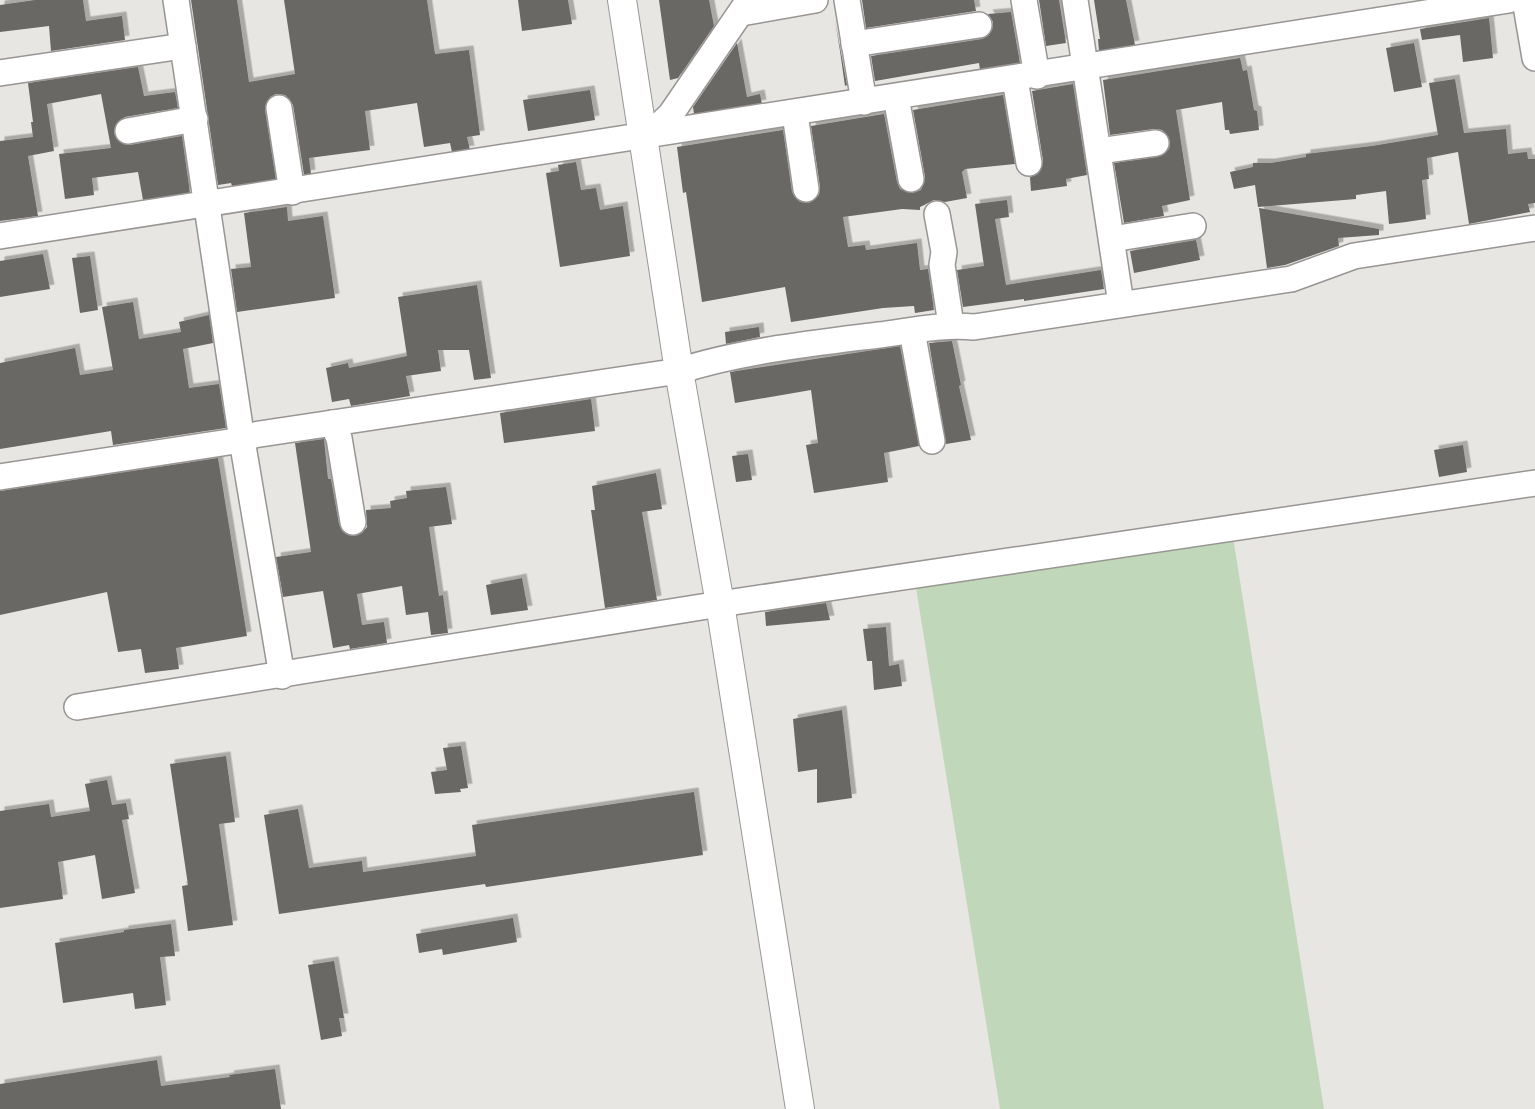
<svg xmlns="http://www.w3.org/2000/svg" width="1535" height="1109" viewBox="0 0 1535 1109" font-family="Literata,serif">
<style>
.green{fill:#c1d7b9}
.building{fill:#696765;filter:url(#shadow)}
.lines{fill:none;stroke-linecap:round;stroke-linejoin:round}
.street-casing{stroke:#989593;stroke-width:28}
.secondary-casing{stroke:#989593;stroke-width:30}
.street{stroke:#fff;stroke-width:25}
.secondary{stroke:#fff;stroke-width:28}
</style>
<defs>
<filter id="shadow"><feDropShadow dx="4.5" dy="-4.5" stdDeviation="0" flood-color="#0004"/></filter>
</defs>
<rect width="100%" height="100%" fill="#e8e6e3"/>
<!-- green -->
<path class="green" d="M1233,537l91,572h-324l-84,-521z"/>
<!-- building -->
<g class="building">
<path d="M35,0h48l3,21 36,-5 3,24 -74,11 -2,-25 -49,6v-27z"/>
<path d="M191,0h46l12,82 46,-8 -11,-74h143l8,54 34,-4 11,85 -13,2 3,13 -18,2 -2,-9 -26,4 -7,-44 -52,8 5,39 -61,8 2,16 -7,1 -11,-70 -8,-10 -9,-1 -6,3 -5,13 11,70 -44,6 -1,-3 -13,2z"/>
<path d="M518,0h50l4,24 -50,7z"/>
<path d="M659,0h50l5,26 -36,52 -8,2z"/>
<path d="M862,0h112l2,11 -110,17z"/>
<path d="M1039,0h20l7,43 -20,3z"/>
<path d="M1094,0h32l9,45 -36,6 -1,-12h2z"/>
<path d="M1011,12l9,51 -40,7 -1,-7 -104,18 -4,-25 111,-17 6,-3 4,-6 1,-8 -5,-8z"/>
<path d="M1489,18l4,40 -30,4 -3,-27 -38,5 -2,-11z"/>
<path d="M835,20l12,65 -2,1 -5,-35z"/>
<path d="M737,43l10,54 13,-3 2,10 -75,12 7,-3 -1,-6z"/>
<path d="M1414,43l8,44 -28,5 -8,-44z"/>
<path d="M1240,58l3,13 4,-1 7,40 3,1 2,19 -29,4 -1,-4h-4l-3,-28 -46,8 14,90 -28,6 2,10 -40,7 -10,-60 44,-6 11,-8 1,-8 -8,-11 -8,-1 -44,6 -7,-55z"/>
<path d="M138,67l6,29 31,-4 3,16 -53,9 -10,9 -1,8 9,10 7,1 52,-9 8,57 -47,7 -5,-28 -46,6 2,17 -29,4 -6,-45 52,-6 -10,-54 -54,10 7,47 -26,5 10,60 -38,5v-80l33,-4 -2,-15h2l-5,-39z"/>
<path d="M1455,79l9,54 42,-4 2,25 19,-2 1,7h7v44l-7,1 2,8 -61,12 -11,-72 -31,6 2,21 -7,1 4,39 -20,3 -17,2 -3,-33 -30,4v4l-98,8 -3,-22 -21,4 -4,-17 23,-5v-4h18l35,-6v-3l66,-8 66,-11 -9,-52z"/>
<path d="M1073,84l14,91 -21,4 1,7 -36,5 -1,-14 8,-3 5,-13 -11,-70z"/>
<path d="M590,90l5,30 -67,11 -5,-31z"/>
<path d="M1003,95l12,69 -50,5 -3,3 5,26 -22,4 -11,-2 -14,7v3l-18,-1 -59,8 5,30 17,-2 1,5 51,-7 3,27 8,-1 6,41 -19,3 -1,-7 -31,2 -92,14 -6,-35 -83,15 -16,-110 -3,1 -6,-46 106,-17 9,62 8,10 9,1 10,-8 1,-8 -9,-61 73,-12 13,68 3,7 13,4 8,-3 4,-13 -12,-67z"/>
<path d="M576,162l5,28 15,-2 4,22 23,-4 7,50 -70,11 -14,-94 13,-2 -1,-6z"/>
<path d="M1007,200l2,17 -14,2 11,66 95,-15 3,19 -80,12v-2l-61,8 -6,-37 27,-4 -9,-62z"/>
<path d="M287,207l1,14 35,-5 12,82 -98,14 -6,-43 20,-2 -7,-54z"/>
<path d="M1259,208l120,21v6l-41,3 1,8 -54,19 -18,3z"/>
<path d="M1196,240l4,20 -66,13 -4,-22z"/>
<path d="M43,254l7,35 -50,8v-36z"/>
<path d="M90,256l8,54 -18,3 -8,-55z"/>
<path d="M477,285l14,93 -17,2 -5,-30h-31l3,21 -35,5 4,20 -59,10 -2,-7 -17,3 -6,-34 22,-5 1,5 58,-12 -9,-59z"/>
<path d="M133,302l6,37 42,-7 -2,-10 30,-7 4,28 -30,6 6,39 30,-4 7,44 -113,17 -2,-14 -111,18v-86l75,-15 5,27 33,-5 -11,-63z"/>
<path d="M759,327l1,10 -34,7 -1,-12z"/>
<path d="M952,341l9,44 -2,1 12,54 -25,4 -17,-101z"/>
<path d="M900,346l19,100 -35,7 4,29 -74,11 -8,-48 12,-2 -7,-53 -76,13 -5,-31z"/>
<path d="M591,399l4,32 -91,12 -4,-30z"/>
<path d="M324,439l4,40h3l8,45 3,7 6,4 7,1 7,-3 5,-6 -1,-17 25,-2 -1,-7 17,-3 -1,-7 40,-4 6,37 -23,3 10,69 4,-1 5,38 -17,2 -3,-23 -22,3 -4,-29 -45,8 5,31 22,-3 3,21 -37,6 -1,-4 -16,3 -10,-57 -40,6 -7,-40 35,-5 -16,-109z"/>
<path d="M1463,445l4,27 -28,5 -5,-27z"/>
<path d="M748,454l4,26 -16,2 -4,-26z"/>
<path d="M218,458l29,178 -71,12 3,21 -34,4 -4,-24 -23,3 -11,-60 -107,23v-124z"/>
<path d="M656,473l6,36 -20,3 15,88 -52,8 -14,-98h4l-3,-24z"/>
<path d="M522,578l6,32 -37,5 -5,-30z"/>
<path d="M826,603l4,17 -64,6 -1,-14z"/>
<path d="M886,627l3,39 10,-2 3,22 -28,4 -2,-29h-5l-4,-32z"/>
<path d="M842,710l10,88 -35,5v-34l-19,3 -5,-53z"/>
<path d="M461,746l7,42 -8,1 1,3 -26,2 -4,-22 16,-2 -4,-22z"/>
<path d="M226,756l9,66 -16,2 14,101 -45,6 -6,-45 6,-1 -18,-121z"/>
<path d="M107,780l5,25 14,-2 3,16 -7,1 13,73 -33,6 -7,-44 -37,7 5,37 -63,9v-97l49,-7 2,13 39,-6 -5,-27z"/>
<path d="M694,792l9,63 -217,32 -1,-3 -206,30 -15,-99 34,-6 11,59 53,-7 1,11 113,-16 -4,-31z"/>
<path d="M513,918l4,24 -74,13 -1,-6 -23,4 -3,-19z"/>
<path d="M171,924l4,32 -15,1 6,48 -31,4 -2,-16 -70,10 -8,-60 69,-11v-2z"/>
<path d="M334,961l10,57h-5l3,18 -21,4 -13,-75z"/>
<path d="M157,1060l4,26 69,-9 -1,-2 46,-6 6,40h-281v-25z"/>
</g>
<g class="lines">
<defs>
<g id="street">
<path d="M176,0l66,440 40,236"/>
<path d="M847,0l17,102"/>
<path d="M1024,0l13,76"/>
<path d="M1075,0l46,304"/>
<path d="M1525,0l10,58"/>
<path d="M741,13l74,-13"/>
<path d="M854,44l125,-19"/>
<path d="M0,73l183,-27"/>
<path d="M1015,79l14,84"/>
<path d="M896,97l15,82"/>
<path d="M279,108l13,84"/>
<path d="M795,114l11,75"/>
<path d="M128,131l67,-12"/>
<path d="M645,139l26,-25 78,-114"/>
<path d="M1099,151l57,-8"/>
<path d="M937,214l7,38 -2,13 9,60"/>
<path d="M0,236c503,-76 1006,-155 1509,-236"/>
<path d="M1112,239l81,-13"/>
<path d="M912,331l20,110"/>
<path d="M332,423l7,15 14,84"/>
<path d="M0,477l242,-37 12,-5 425,-64c61,-20 136,-28 200,-36 31,-4 63,-11 95,-8l317,-48 63,-23 181,-28"/>
<path d="M77,707l643,-103 815,-121"/>
</g>
<path id="secondary" d="M622,0l57,371 41,233 80,505"/>
</defs>
<!-- street casing -->
<use href="#street" class="street-casing"/>
<!-- secondary casing -->
<use href="#secondary" class="secondary-casing"/>
<!-- street -->
<use href="#street" class="street"/>
<!-- secondary -->
<use href="#secondary" class="secondary"/>
</g>
</svg>
